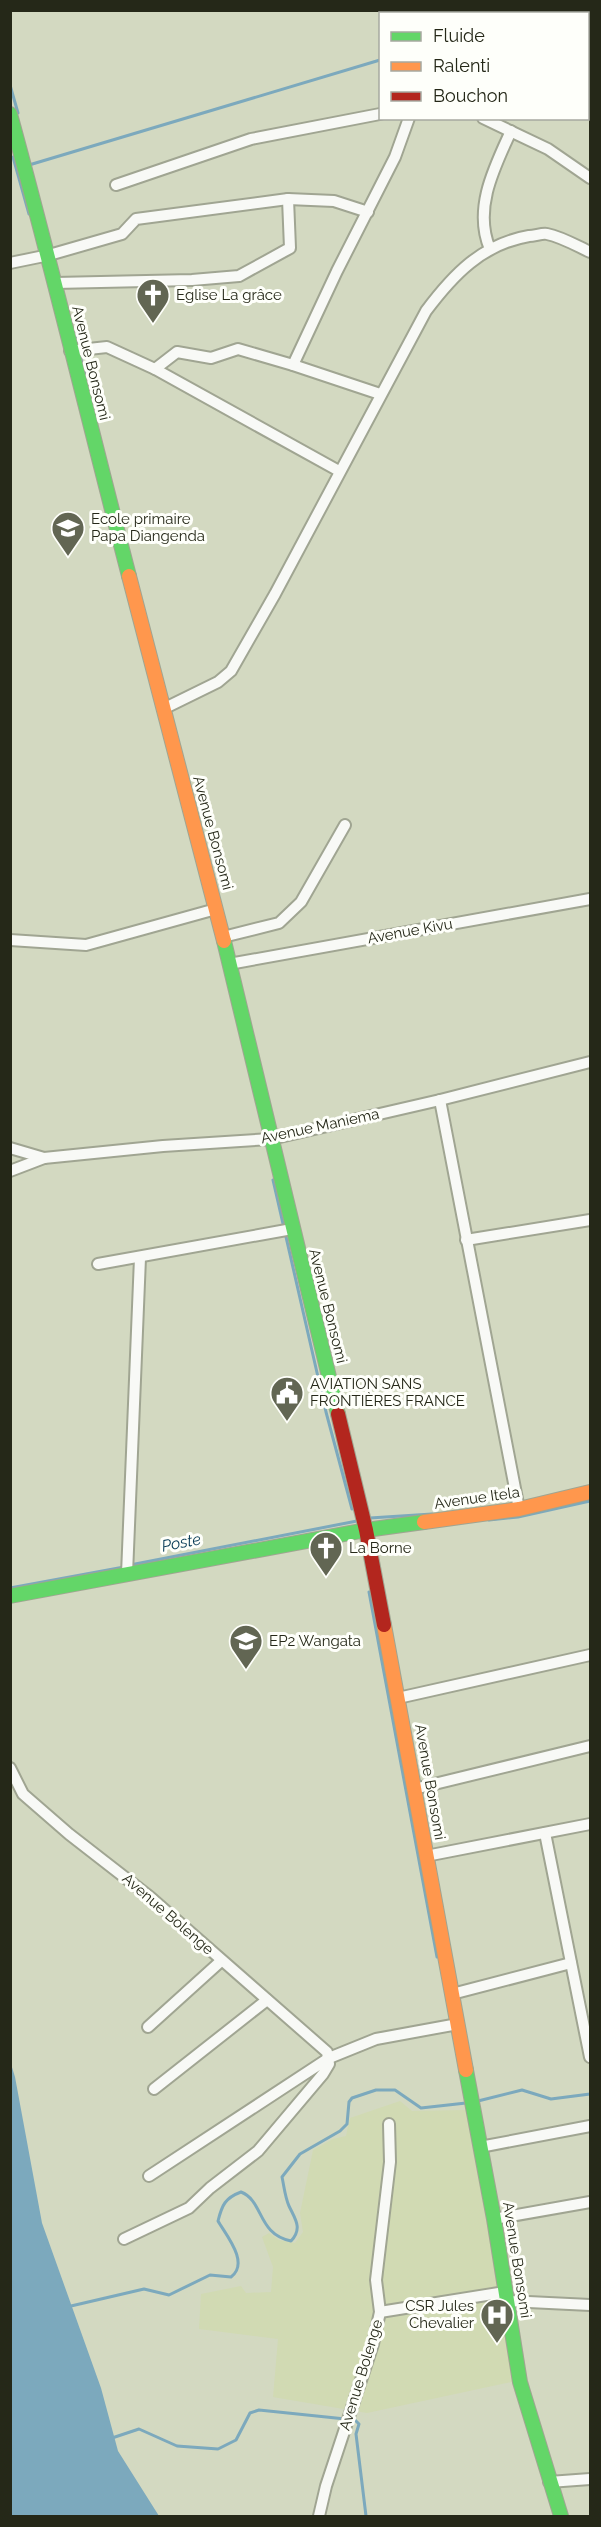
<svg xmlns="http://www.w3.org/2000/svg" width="601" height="2527" viewBox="0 0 601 2527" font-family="Raleway,sans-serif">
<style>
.built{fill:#d1dab3}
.water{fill:#7ca9bd}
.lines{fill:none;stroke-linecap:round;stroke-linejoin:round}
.stream{stroke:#7ca9bd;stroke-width:3}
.street-casing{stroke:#a0a592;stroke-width:14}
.fast-casing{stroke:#a0a592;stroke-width:16}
.slow-casing{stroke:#a0a592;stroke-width:16}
.jam-casing{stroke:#a0a592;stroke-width:16}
.street{stroke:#f8f9f6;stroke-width:10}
.fast{stroke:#63d668;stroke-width:14}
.slow{stroke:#ff974d;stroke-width:14}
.jam{stroke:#b3261e;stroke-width:14}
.labels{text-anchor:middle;stroke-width:6;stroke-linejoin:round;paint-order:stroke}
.poi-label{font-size:15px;fill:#252818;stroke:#fefffa;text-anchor:start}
.street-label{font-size:15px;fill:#252818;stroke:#fefffa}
.water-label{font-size:16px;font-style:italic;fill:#063a55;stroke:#fefffa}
</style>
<rect width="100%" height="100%" fill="#d3d9c1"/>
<!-- built -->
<path class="built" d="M400,2101l12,10 54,-1 50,271 -149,32 -94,-16 5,-58 -79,-10 2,-35 40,-8 5,7 25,-1 2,-25 -11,-30 7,-4 10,7 16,3 8,-11 -3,-19 13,-63 20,-11 13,-3 4,-18z"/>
<!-- water -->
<path class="water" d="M11,2064l4,13 27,146 59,165 17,63 41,65h-148z"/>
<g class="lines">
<!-- stream -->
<g class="stream">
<path d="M10,85l8,28"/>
<path d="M588,103l2,1"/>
<path d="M13,157l16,57"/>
<path d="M29,165l351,-105"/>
<path d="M75,335l10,40"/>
<path d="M273,1180l53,232 26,97"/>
<path d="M370,1518l62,-4"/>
<path d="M489,1520l29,-3 72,-16"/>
<path d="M130,1565l227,-44"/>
<path d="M10,1588l114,-21"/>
<path d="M369,1592l68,365"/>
<path d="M478,2101l44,-11 29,9 39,-5"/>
<path d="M71,2306l73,-17 25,6 41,-20 21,2c19,-14 -5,-42 -13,-56 4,-16 7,-23 23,-29 23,9 16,42 50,49 12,-13 4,-22 -2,-35 -4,-9 -5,-20 -7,-29l18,-23 40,-23 7,-7 2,-22 3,-4 24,-8h19l26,18 45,-5"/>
<path d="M112,2438l27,-9 38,17 41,3 18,-9 14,-27 9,-3 96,10 4,4 -3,10 10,82"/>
</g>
<defs>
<g id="street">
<path d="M483,118l65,31 42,29"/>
<path d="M116,185l135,-46 129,-25"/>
<path d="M490,249c-17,-40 4,-81 21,-118"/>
<path d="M10,263l39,-8 73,-21 14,-15 152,-20 46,2 34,11"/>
<path d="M55,283l137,-3 47,-4 51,-28 -2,-49"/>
<path d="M70,351l37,-4 48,22 184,102"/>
<path d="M293,365l44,-94 58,-114 14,-39"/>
<path d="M155,369l22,-17 34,6 27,-9 55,16 87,29"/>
<path d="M163,709l55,-27 13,-11 44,-77 151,-283c27,-36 56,-67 103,-75 6,0 13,-3 18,-2 15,3 30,12 43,18"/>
<path d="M223,937l56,-14 22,-21 44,-77"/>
<path d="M10,940l76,5 130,-36"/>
<path d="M229,964l361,-65"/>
<path d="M440,1100l79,409"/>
<path d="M10,1148l34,10"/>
<path d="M10,1171l34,-13 119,-12 108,-7 169,-39 150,-38"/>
<path d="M466,1240l124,-20"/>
<path d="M98,1264l194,-35"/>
<path d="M127,1574l13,-316"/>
<path d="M398,1698l192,-43"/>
<path d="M10,1768l13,26 46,40 81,63 177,155 2,12 -6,10 -65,77 -48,37 -21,20 -65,31"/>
<path d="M414,1789l176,-43"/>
<path d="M545,1833l45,224"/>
<path d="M426,1856l164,-32"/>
<path d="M452,1994l119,-31"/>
<path d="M148,2027l73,-66"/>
<path d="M154,2089l113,-89"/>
<path d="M480,2147l110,-21"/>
<path d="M149,2176l180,-118 47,-19 82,-15"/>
<path d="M494,2219l96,-17"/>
<path d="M507,2301l83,4"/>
<path d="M380,2312l125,-20"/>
<path d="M549,2482l41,-3"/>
<path d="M319,2516l7,-30 47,-142 7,-32 -4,-32 14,-118 -1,-38"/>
</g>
<g id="fast">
<path d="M10,114c42,153 79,308 119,462"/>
<path d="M224,941l114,473"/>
<path d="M10,1596l356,-66 58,-8"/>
<path d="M466,2070l28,149 26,163 41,134"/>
</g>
<g id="slow">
<path d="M129,576l95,365"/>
<path d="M424,1522l95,-13 71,-17"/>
<path d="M384,1625l82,445"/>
</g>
<path id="jam" d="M338,1414l28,116 18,95"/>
</defs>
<!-- street casing -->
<use href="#street" class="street-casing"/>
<!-- fast casing -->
<use href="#fast" class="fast-casing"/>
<!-- slow casing -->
<use href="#slow" class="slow-casing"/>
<!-- jam casing -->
<use href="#jam" class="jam-casing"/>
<!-- street -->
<use href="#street" class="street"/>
<!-- fast -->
<use href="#fast" class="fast"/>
<!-- slow -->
<use href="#slow" class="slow"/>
<!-- jam -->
<use href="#jam" class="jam"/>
</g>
<!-- icons -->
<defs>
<symbol id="church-pin" viewBox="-11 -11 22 30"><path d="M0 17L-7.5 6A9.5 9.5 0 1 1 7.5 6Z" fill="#626653" stroke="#fefffa"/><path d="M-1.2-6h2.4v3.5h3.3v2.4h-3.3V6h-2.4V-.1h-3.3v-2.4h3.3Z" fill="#fff"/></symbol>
<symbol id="school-pin" viewBox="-11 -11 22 30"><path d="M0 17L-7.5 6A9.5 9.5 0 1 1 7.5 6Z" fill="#626653" stroke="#fefffa"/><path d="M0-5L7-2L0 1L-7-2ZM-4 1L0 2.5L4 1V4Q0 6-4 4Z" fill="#fff"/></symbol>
<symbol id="civic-pin" viewBox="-11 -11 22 30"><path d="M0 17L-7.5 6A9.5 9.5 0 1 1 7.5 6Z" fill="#626653" stroke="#fefffa"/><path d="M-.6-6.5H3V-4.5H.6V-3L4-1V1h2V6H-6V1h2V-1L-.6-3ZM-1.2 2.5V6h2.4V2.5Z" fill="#fff"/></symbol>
<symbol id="hospital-pin" viewBox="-11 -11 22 30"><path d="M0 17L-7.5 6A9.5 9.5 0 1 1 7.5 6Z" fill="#626653" stroke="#fefffa"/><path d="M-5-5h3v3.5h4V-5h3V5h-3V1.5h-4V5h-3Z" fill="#fff"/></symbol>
</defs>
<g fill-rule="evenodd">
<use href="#church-pin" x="134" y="276" width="38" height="52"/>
<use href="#school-pin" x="49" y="509" width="38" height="52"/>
<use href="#civic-pin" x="268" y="1374" width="38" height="52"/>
<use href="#church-pin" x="307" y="1529" width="38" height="52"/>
<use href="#school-pin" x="227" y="1622" width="38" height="52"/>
<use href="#hospital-pin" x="478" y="2296" width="38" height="52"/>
</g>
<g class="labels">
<!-- poi labels -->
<g class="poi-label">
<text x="176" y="300">Eglise La grâce</text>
<text x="91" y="524">Ecole primaire<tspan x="91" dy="17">Papa Diangenda</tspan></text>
<text x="310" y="1389">AVIATION SANS<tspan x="310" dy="17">FRONTIÈRES FRANCE</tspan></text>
<text x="349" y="1553">La Borne</text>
<text x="269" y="1646">EP2 Wangata</text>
<text x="474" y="2311" text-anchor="end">CSR Jules<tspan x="474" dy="17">Chevalier</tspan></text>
</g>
<!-- street labels -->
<g class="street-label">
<text transform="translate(91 363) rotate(76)" y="5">Avenue Bonsomi</text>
<text transform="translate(213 833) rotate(75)" y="5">Avenue Bonsomi</text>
<text transform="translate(410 931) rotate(-10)" y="5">Avenue Kivu</text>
<text transform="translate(320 1126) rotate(-12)" y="5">Avenue Maniema</text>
<text transform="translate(328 1306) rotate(76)" y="5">Avenue Bonsomi</text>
<text transform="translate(477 1498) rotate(-8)" y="5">Avenue Itela</text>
<text transform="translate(430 1782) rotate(80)" y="5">Avenue Bonsomi</text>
<text transform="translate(168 1914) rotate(41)" y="5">Avenue Bolenge</text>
<text transform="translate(517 2260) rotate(81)" y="5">Avenue Bonsomi</text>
<text transform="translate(361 2375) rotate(-73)" y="5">Avenue Bolenge</text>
</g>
<!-- water labels -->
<g class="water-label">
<text transform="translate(181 1542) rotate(-11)" y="6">Poste</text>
</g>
</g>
<!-- border -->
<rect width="601" height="2527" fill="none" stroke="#252818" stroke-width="24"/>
<!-- legend -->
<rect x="379" y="12" width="210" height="108" fill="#fefffa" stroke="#a7a9a0" stroke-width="1.5"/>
<rect x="391" y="32" width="30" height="9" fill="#63d668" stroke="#a7a9a0" stroke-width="1.5"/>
<text x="433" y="42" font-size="18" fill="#252818">Fluide</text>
<rect x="391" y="62" width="30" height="9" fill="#ff974d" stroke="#a7a9a0" stroke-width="1.5"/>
<text x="433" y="72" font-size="18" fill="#252818">Ralenti</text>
<rect x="391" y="92" width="30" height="9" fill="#b3261e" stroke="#a7a9a0" stroke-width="1.5"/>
<text x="433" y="102" font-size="18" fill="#252818">Bouchon</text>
</svg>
